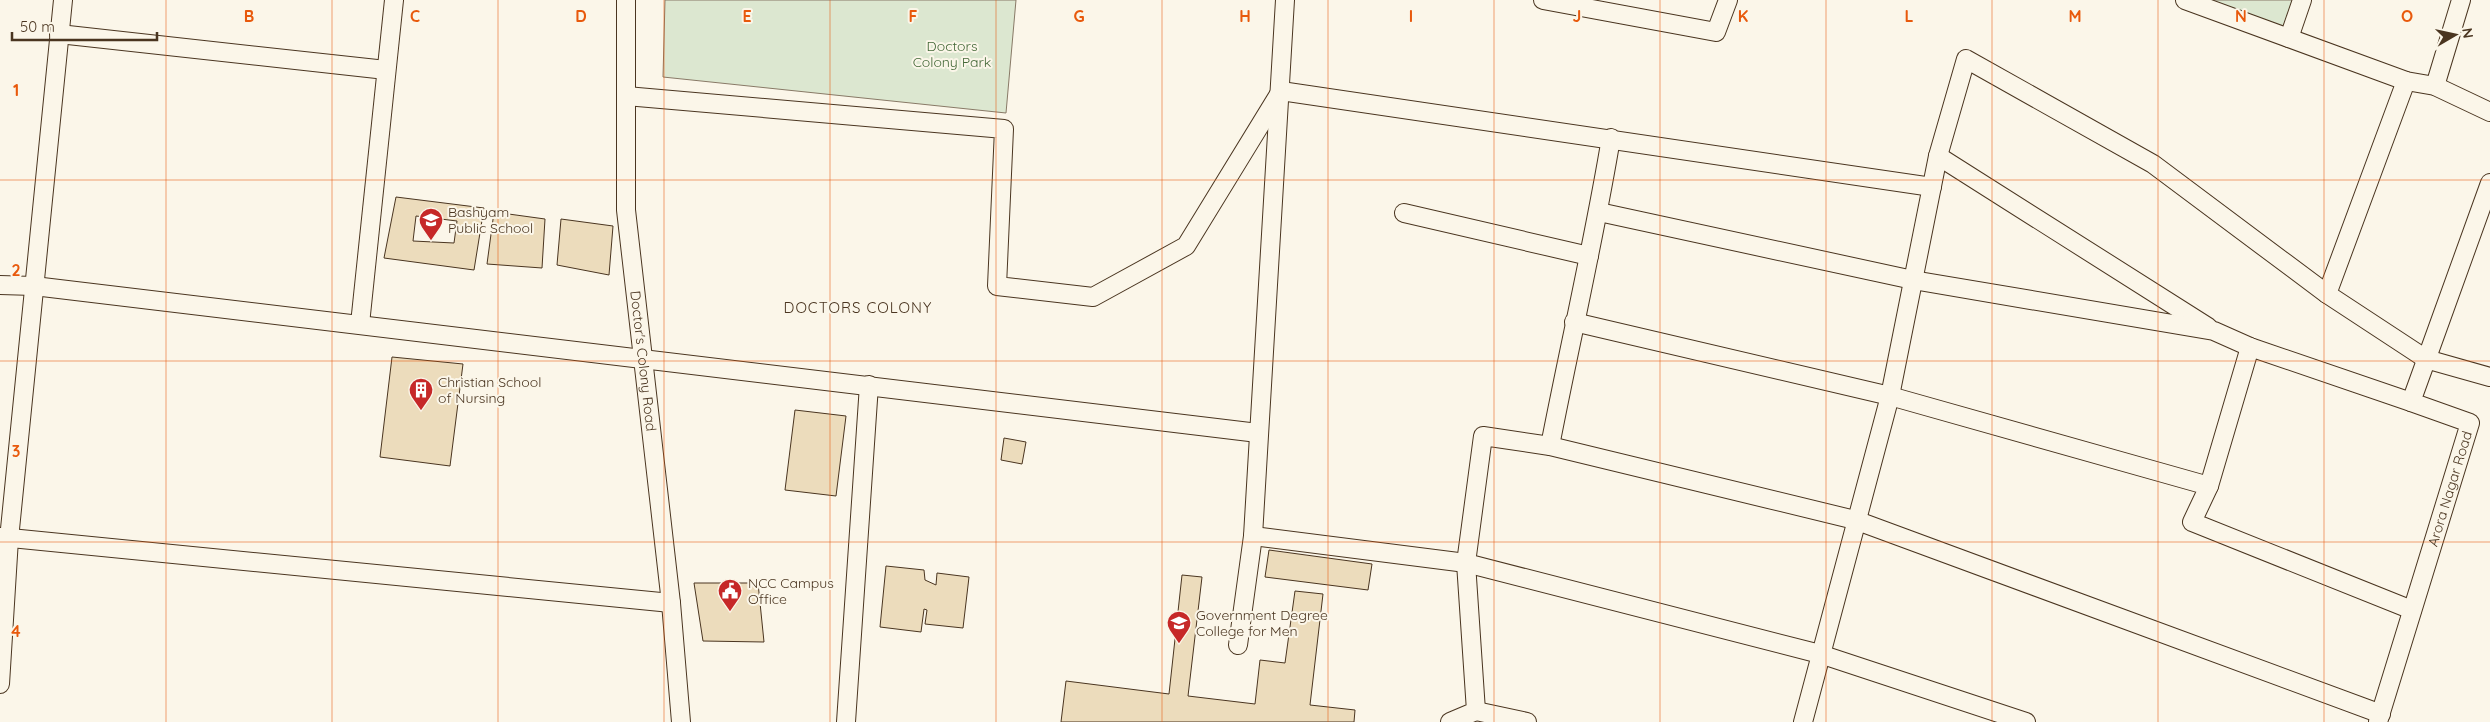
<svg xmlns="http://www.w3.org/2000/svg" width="2490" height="722" viewBox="0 0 2490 722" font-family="Quicksand,sans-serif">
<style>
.green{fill:#dce7d0;stroke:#887966}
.building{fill:#ecdcbc;stroke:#4a3520;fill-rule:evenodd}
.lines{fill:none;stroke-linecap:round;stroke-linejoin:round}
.street-casing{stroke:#4a3520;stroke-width:20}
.street{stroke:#fbf6e9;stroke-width:18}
.grid{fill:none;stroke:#e8590c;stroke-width:1;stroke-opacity:0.55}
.labels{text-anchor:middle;stroke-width:4;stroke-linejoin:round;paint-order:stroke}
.park-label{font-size:14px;fill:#436837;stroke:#fbf6e9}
.poi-label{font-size:14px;fill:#4a3520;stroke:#fbf6e9;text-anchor:start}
.street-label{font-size:14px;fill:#4a3520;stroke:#fbf6e9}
.neighbourhood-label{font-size:15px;letter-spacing:1px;fill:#4a3520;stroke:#fbf6e9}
.grid-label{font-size:16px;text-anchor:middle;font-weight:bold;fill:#e8590c;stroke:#fbf6e9;stroke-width:4;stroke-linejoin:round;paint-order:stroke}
</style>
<rect width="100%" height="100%" fill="#fbf6e9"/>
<!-- green -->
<g class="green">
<path d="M665,0h351l-10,113 -343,-36z"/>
<path d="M2200,0h93l-10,27z"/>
</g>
<!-- building -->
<g class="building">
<path d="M396,197l88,11 -10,62 -90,-12zM416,216l41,5 -3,22 -41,-2z"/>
<path d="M494,212l51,7 -3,49 -55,-4z"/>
<path d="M561,219l52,7 -4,49 -52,-10z"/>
<path d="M392,357l71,7 -13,102 -70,-9z"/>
<path d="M795,410l51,6 -10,80 -51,-6z"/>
<path d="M1004,438l22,4 -4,22 -21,-4z"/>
<path d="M1269,550l103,14 -4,26 -103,-13z"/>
<path d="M886,566l38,4 1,10 11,5 1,-12 32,4 -6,51 -38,-4 2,-14 -3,-1 -3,23 -41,-5z"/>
<path d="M1182,575l20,2 -14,119 67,8 5,-44 25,3 10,-72 28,3 -13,111 45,5 -1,12h-293l5,-41 103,13z"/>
<path d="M694,583h64l6,59 -61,-1z"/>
</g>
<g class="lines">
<defs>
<g id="street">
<path id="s1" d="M626,0v210l45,393 10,119"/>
<path d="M1543,0l173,32 12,-32"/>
<path d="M2185,0l221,81 29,5 55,26"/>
<path d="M59,34l327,36"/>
<path d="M2289,38l13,-38"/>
<path d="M2435,86l26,-86"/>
<path d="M626,96l378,33 -7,157 96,11 93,-51 95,-155 651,96"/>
<path d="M1938,156l270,171"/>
<path d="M1599,212l314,68 301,51 36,16 161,55"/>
<path d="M1404,213l185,43"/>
<path d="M0,285l34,1 1224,147"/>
<path d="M2327,294l79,-213"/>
<path d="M1574,322l316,74 319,90 -17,36 220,88"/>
<path d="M360,324l34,-324"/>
<path d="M1550,446c20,-103 44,-205 61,-308"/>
<path d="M2209,486l41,-139"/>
<path d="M1253,536l213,27 354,91 206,68"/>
<path d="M0,537l671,66"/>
<path d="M1238,645l15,-109 32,-536"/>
<path d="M0,684l9,-145 54,-539"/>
<path d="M1476,711l51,11"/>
<path d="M846,722l23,-337"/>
<path d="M1450,722l26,-11 -10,-148 17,-127 67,10 305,74 526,194"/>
<path d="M1803,722l87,-326 48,-240 28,-97 187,105 174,130 99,65 64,18"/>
<path id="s2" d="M2378,722l92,-299 -59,-21 79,-219"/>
</g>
</defs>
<!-- street casing -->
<use href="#street" class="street-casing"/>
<!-- street -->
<use href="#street" class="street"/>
</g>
<!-- grid -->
<path class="grid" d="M166,0v722M332,0v722M498,0v722M664,0v722M830,0v722M996,0v722M1162,0v722M1328,0v722M1494,0v722M1660,0v722M1826,0v722M1992,0v722M2158,0v722M2324,0v722M0,180h2490M0,361h2490M0,542h2490"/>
<!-- icons -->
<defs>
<symbol id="school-pin" viewBox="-11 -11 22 30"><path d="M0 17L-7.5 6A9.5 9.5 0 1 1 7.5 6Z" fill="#c62828" stroke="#fbf6e9"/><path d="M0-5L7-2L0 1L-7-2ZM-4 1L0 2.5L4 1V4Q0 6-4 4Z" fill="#fff"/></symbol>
<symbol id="building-pin" viewBox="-11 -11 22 30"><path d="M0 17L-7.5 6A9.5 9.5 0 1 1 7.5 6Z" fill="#c62828" stroke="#fbf6e9"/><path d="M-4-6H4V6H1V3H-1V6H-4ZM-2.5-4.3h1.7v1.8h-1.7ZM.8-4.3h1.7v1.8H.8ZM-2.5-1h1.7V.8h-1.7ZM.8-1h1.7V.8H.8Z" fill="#fff"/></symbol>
<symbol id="civic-pin" viewBox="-11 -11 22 30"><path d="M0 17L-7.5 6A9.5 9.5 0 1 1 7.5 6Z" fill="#c62828" stroke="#fbf6e9"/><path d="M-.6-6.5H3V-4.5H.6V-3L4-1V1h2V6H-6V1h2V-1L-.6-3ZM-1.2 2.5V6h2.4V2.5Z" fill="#fff"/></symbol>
<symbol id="university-pin" viewBox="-11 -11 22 30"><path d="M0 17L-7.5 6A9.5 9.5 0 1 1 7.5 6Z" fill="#c62828" stroke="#fbf6e9"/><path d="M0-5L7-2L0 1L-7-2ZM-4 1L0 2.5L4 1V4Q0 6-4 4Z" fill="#fff"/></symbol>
</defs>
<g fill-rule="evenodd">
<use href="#school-pin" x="417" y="206" width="28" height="38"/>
<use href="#building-pin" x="407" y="376" width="28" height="38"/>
<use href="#civic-pin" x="716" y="577" width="28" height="38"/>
<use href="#university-pin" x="1165" y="609" width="28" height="38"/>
</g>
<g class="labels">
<!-- park labels -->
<g class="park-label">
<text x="952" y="51">Doctors<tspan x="952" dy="16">Colony Park</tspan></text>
</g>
<!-- poi labels -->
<g class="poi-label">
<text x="448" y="217">Bashyam<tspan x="448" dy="16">Public School</tspan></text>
<text x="438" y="387">Christian School<tspan x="438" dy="16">of Nursing</tspan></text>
<text x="748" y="588">NCC Campus<tspan x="748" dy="16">Office</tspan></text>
<text x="1196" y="620">Government Degree<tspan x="1196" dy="16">College for Men</tspan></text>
</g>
<!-- street labels -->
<g class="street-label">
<text dy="5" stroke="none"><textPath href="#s1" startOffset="362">Doctor's Colony Road</textPath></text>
<text dy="5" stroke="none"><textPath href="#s2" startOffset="244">Arora Nagar Road</textPath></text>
</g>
<!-- neighbourhood labels -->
<g class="neighbourhood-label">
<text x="858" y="313">DOCTORS COLONY</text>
</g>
</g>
<g class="grid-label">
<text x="249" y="22">B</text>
<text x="415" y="22">C</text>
<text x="581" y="22">D</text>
<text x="747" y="22">E</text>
<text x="913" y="22">F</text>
<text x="1079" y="22">G</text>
<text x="1245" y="22">H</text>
<text x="1411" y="22">I</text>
<text x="1577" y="22">J</text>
<text x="1743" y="22">K</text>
<text x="1909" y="22">L</text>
<text x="2075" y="22">M</text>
<text x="2241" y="22">N</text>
<text x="2407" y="22">O</text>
<text x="16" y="96">1</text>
<text x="16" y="276">2</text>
<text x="16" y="457">3</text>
<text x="16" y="637">4</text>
</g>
<!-- north arrow -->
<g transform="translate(2455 35) rotate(81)" stroke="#fbf6e9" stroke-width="4" paint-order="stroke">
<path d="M0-4L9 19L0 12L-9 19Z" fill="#4a3520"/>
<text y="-8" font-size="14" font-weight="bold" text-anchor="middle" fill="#4a3520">N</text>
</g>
<!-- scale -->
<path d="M12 32v8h145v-8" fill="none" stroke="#4a3520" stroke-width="2.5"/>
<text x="20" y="32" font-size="15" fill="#4a3520" stroke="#fbf6e9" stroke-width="4" paint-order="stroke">50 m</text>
</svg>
